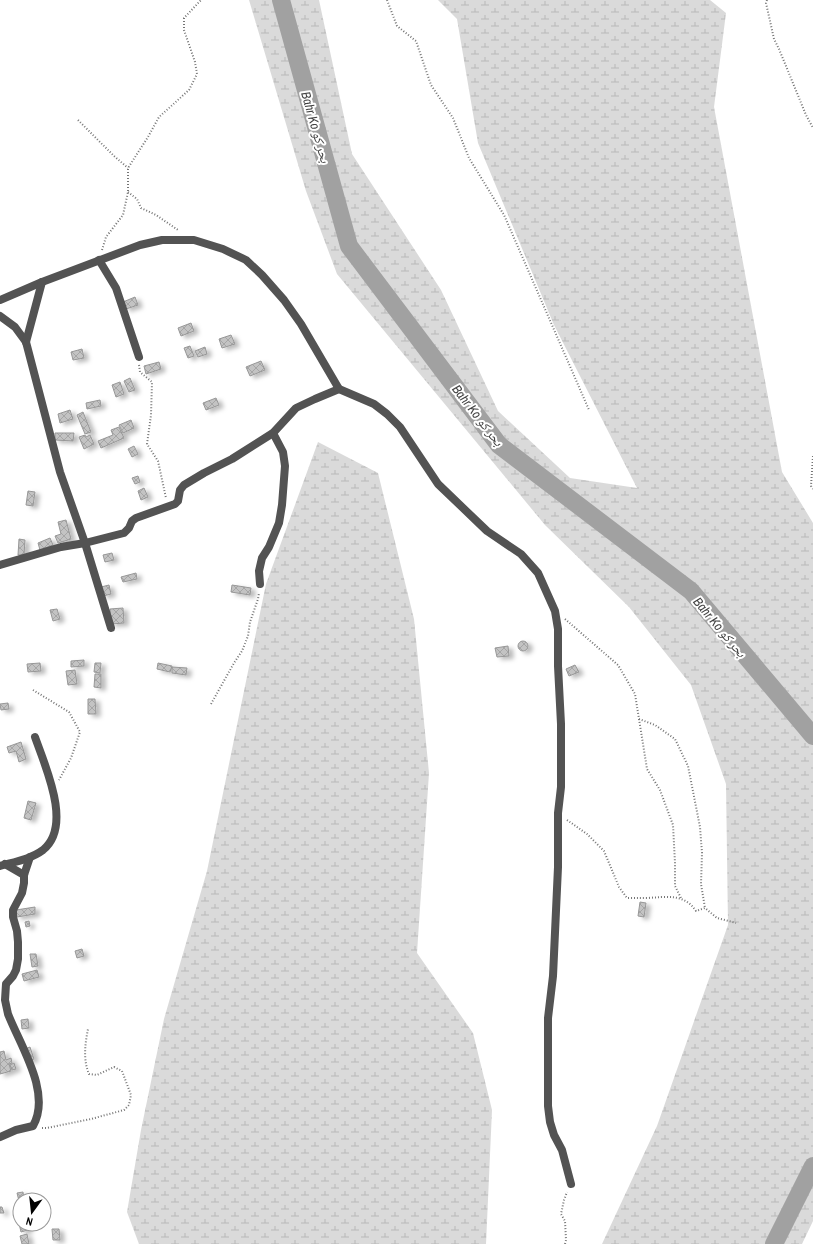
<svg xmlns="http://www.w3.org/2000/svg" width="813" height="1244" viewBox="0 0 813 1244" font-family="'Archivo Narrow','Noto Naskh Arabic',sans-serif">
<style>
.wetland{fill:url(#wetland-marsh)}
.lines{fill:none;stroke-linecap:round;stroke-linejoin:round}
.river{stroke:#a1a1a1;stroke-width:18}
.building{fill:url(#building-cross-hatch);stroke:#979797;filter:url(#shadow)}
.path{stroke:#757575;stroke-width:2;stroke-dasharray:1 2;stroke-linecap:butt}
.street{stroke:#535353;stroke-width:8}
.labels{text-anchor:middle;stroke-width:4;stroke-linejoin:round;paint-order:stroke}
.water-label{font-size:13px;font-style:italic;fill:#424242;stroke:#fff}
</style>
<defs>
<pattern id="wetland-marsh" width="20" height="14" patternUnits="userSpaceOnUse"><rect width="20" height="14" fill="#dadada"/><path d="M1 5h8M5 5V1M11 12h8M15 12V8" fill="none" stroke="#b9b9b9"/></pattern>
<pattern id="building-cross-hatch" width="8" height="8" patternUnits="userSpaceOnUse"><rect width="8" height="8" fill="#c3c3c3"/><path d="M0 0l8 8M0 8l8-8" fill="none" stroke="#a6a6a6"/></pattern>
<filter id="shadow"><feDropShadow dx="4.5" dy="2.5" stdDeviation="2" flood-color="#0004"/></filter>
</defs>
<rect width="100%" height="100%" fill="#fff"/>
<!-- wetland -->
<g class="wetland">
<path d="M249,0h70l33,154 89,136 57,121 72,67 67,10 -83,-163 -76,-182 -21,-124 -19,-19h272l16,13 -12,94 68,365 31,51v698l-11,23h-200l55,-118 71,-201 -2,-141 -35,-99 -62,-78 -84,-82 -208,-251 -31,-83z"/>
<path d="M318,442l60,31 36,146 15,154 -12,180 56,80 19,77 -6,134h-347l-12,-32 14,-82 23,-111 43,-148 59,-287z"/>
</g>
<g class="lines">
<!-- river -->
<g class="river">
<path d="M281,0l68,246 150,199 192,146 122,145"/>
<path d="M774,1244l39,-78"/>
</g>
</g>
<!-- building -->
<g class="building">
<path d="M135,297l3,8 -12,4 -3,-7z"/>
<path d="M191,323l3,8 -13,5 -3,-8z"/>
<path d="M231,335l4,9 -13,4 -3,-9z"/>
<path d="M190,346l4,10 -6,2 -4,-10z"/>
<path d="M205,347l2,7 -9,3 -3,-6z"/>
<path d="M82,349l2,9 -11,2 -2,-8z"/>
<path d="M261,361l4,9 -15,6 -4,-9z"/>
<path d="M159,362l2,7 -15,5 -2,-8z"/>
<path d="M130,378l5,12 -6,2 -5,-11z"/>
<path d="M120,382l4,12 -8,3 -4,-12z"/>
<path d="M216,398l3,7 -13,5 -3,-7z"/>
<path d="M100,400l1,6 -14,3 -1,-6z"/>
<path d="M70,410l3,9 -13,4 -2,-9z"/>
<path d="M83,412l8,20 -6,2 -8,-19z"/>
<path d="M131,420l3,8 -11,5 -4,-8z"/>
<path d="M119,427l5,11 -23,10 -3,-7 15,-6 -2,-5z"/>
<path d="M55,433h19l-1,8 -18,-1z"/>
<path d="M85,435l1,2 4,-2 4,9 -10,5 -5,-12z"/>
<path d="M134,446l4,8 -6,3 -4,-8z"/>
<path d="M138,476l2,6 -5,2 -3,-6z"/>
<path d="M144,488l4,9 -7,3 -3,-9z"/>
<path d="M28,491l7,1 -2,14 -7,-1z"/>
<path d="M66,520l5,19 -13,4 -3,-7 6,-2 -3,-12z"/>
<path d="M50,538l3,7 -13,5 -2,-7z"/>
<path d="M19,539l6,1 -1,15h-6z"/>
<path d="M112,553l2,7 -9,2 -2,-7z"/>
<path d="M136,573l1,6 -14,3 -2,-5z"/>
<path d="M109,585l2,9 -8,2 -2,-9z"/>
<path d="M232,585l19,3 -1,7 -19,-3z"/>
<path d="M123,608l1,15 -13,1 -1,-15z"/>
<path d="M57,609l3,10 -7,2 -3,-11z"/>
<circle cx="523" cy="646" r="5"/>
<path d="M508,646l1,10 -12,1 -2,-9z"/>
<path d="M84,660v6l-13,1v-6z"/>
<path d="M40,663l1,8 -13,1 -1,-8z"/>
<path d="M95,663h6l-1,10 -6,-1z"/>
<path d="M158,663l14,3 -2,6 -13,-3z"/>
<path d="M575,665l4,7 -10,4 -3,-7z"/>
<path d="M172,667l15,1 -1,7 -14,-2z"/>
<path d="M75,670l2,14 -9,1 -2,-14z"/>
<path d="M95,674h6v14l-7,-1z"/>
<path d="M88,699h7l1,15h-8z"/>
<path d="M8,703l1,6 -8,1 -1,-6z"/>
<path d="M21,742l5,17 -7,3 -3,-11 -7,2 -2,-6z"/>
<path d="M28,801l8,2 -5,17 -7,-2z"/>
<path d="M640,902l6,1 -2,14 -6,-1z"/>
<path d="M35,907v7l-18,3 -1,-7z"/>
<path d="M29,921l1,5 -4,1 -1,-5z"/>
<path d="M82,949l2,7 -7,2 -2,-7z"/>
<path d="M30,954h6l2,12 -6,1z"/>
<path d="M37,970l2,7 -15,4 -2,-7z"/>
<path d="M28,1019l1,9 -7,1 -1,-9z"/>
<path d="M30,1047l4,12 -6,2 -3,-12z"/>
<path d="M4,1051l2,9 5,-2 1,5 -3,1 2,7 -11,3v-22z"/>
<path d="M14,1063l2,6 -4,1 -2,-5z"/>
<path d="M23,1192l1,8 -5,1 -2,-8z"/>
<path d="M0,1207h2l2,6h-4z"/>
<path d="M20,1218v6h7l1,6 -7,2 -3,-13z"/>
<path d="M52,1229h7l1,11h-7z"/>
<path d="M27,1234l2,10h-7l-2,-8z"/>
</g>
<g class="lines">
<!-- path -->
<g class="path">
<path d="M387,0l10,26 19,15 15,44 22,33 16,40 35,57 85,195"/>
<path d="M767,0l-1,3 8,36 5,10 27,66 7,13"/>
<path d="M78,120l36,36 14,12"/>
<path d="M128,192l9,7 4,9 15,7 22,15"/>
<path d="M102,250l4,-13 17,-22 5,-23v-24l20,-31 11,-20 30,-27 8,-16 -2,-12 -11,-32v-12l17,-18"/>
<path d="M139,365l1,7 12,10 -1,33 -4,29 11,17 8,37"/>
<path d="M813,456l-2,30 2,3"/>
<path d="M565,619l53,46 17,29 4,25 16,6 20,14 13,27 12,61 2,26 -1,31 4,24"/>
<path d="M33,690l36,22 11,20 -9,26 -12,22"/>
<path d="M211,704l23,-41 8,-12 6,-15 2,-14 8,-23 1,-6"/>
<path d="M639,719l8,50 13,21 13,35 2,38v23l6,12"/>
<path d="M567,820l20,14 17,17 15,36 8,11c7,0 13,0 20,0 19,-1 37,-5 49,13l9,-3 12,10 19,5"/>
<path d="M42,1128h5l44,-9 33,-9 5,-5 2,-10 -9,-24 -8,-4 -17,8 -8,-1c-6,-14 -4,-30 -1,-45"/>
<path d="M565,1244l1,-4 -1,-19 -4,-7 3,-14 3,-8"/>
</g>
<!-- street -->
<g class="street">
<path d="M99,260l17,28 23,69"/>
<path d="M0,300l42,-18 98,-37 22,-5h32l29,9 23,11 16,15 22,25 17,24 38,65 35,15 13,10 13,13 38,57 49,47 34,23 17,19 17,38 3,18v37l3,58v63l-3,26v54l-5,109 -5,42v88l2,16 4,13 8,15 9,34"/>
<path d="M0,316l15,11 11,15 34,130 25,71 26,85"/>
<path d="M26,342l16,-60"/>
<path d="M0,565l61,-18 24,-4 39,-10 5,-5 3,-7 4,-3 39,-14 3,-3 2,-11 4,-5 20,-12 28,-14 41,-26 23,-25 19,-9 24,-10"/>
<path d="M260,584l-1,-13 3,-13 7,-11 10,-24 3,-18 3,-39 -2,-14 -10,-19"/>
<path d="M5,864l19,11"/>
<path d="M0,866c14,-4 31,-7 43,-16 30,-24 2,-84 -8,-113"/>
<path d="M0,1137l16,-7 17,-4c19,-33 -13,-81 -25,-112l-3,-14 1,-16 7,-8 3,-6 2,-11v-17l-1,-11 -4,-14v-7l9,-17 2,-10v-8l6,-18"/>
</g>
</g>
<g class="labels">
<!-- water labels -->
<g class="water-label">
<text transform="translate(316 127) rotate(74)" y="5">Bahr Ko بحر كو</text>
<text transform="translate(478 415) rotate(52)" y="5">Bahr Ko بحر كو</text>
<text transform="translate(720 627) rotate(50)" y="5">Bahr Ko بحر كو</text>
</g>
</g>
<!-- north arrow -->
<g transform="translate(32 1212) rotate(195)"><circle r="19" fill="#ffffff" stroke="#999999"/>
<path d="M0-3L7 15L0 10L-7 15Z" fill="#000000"/>
<text y="-6" font-size="11" font-weight="bold" text-anchor="middle" fill="#000000">N</text>
</g>
</svg>
